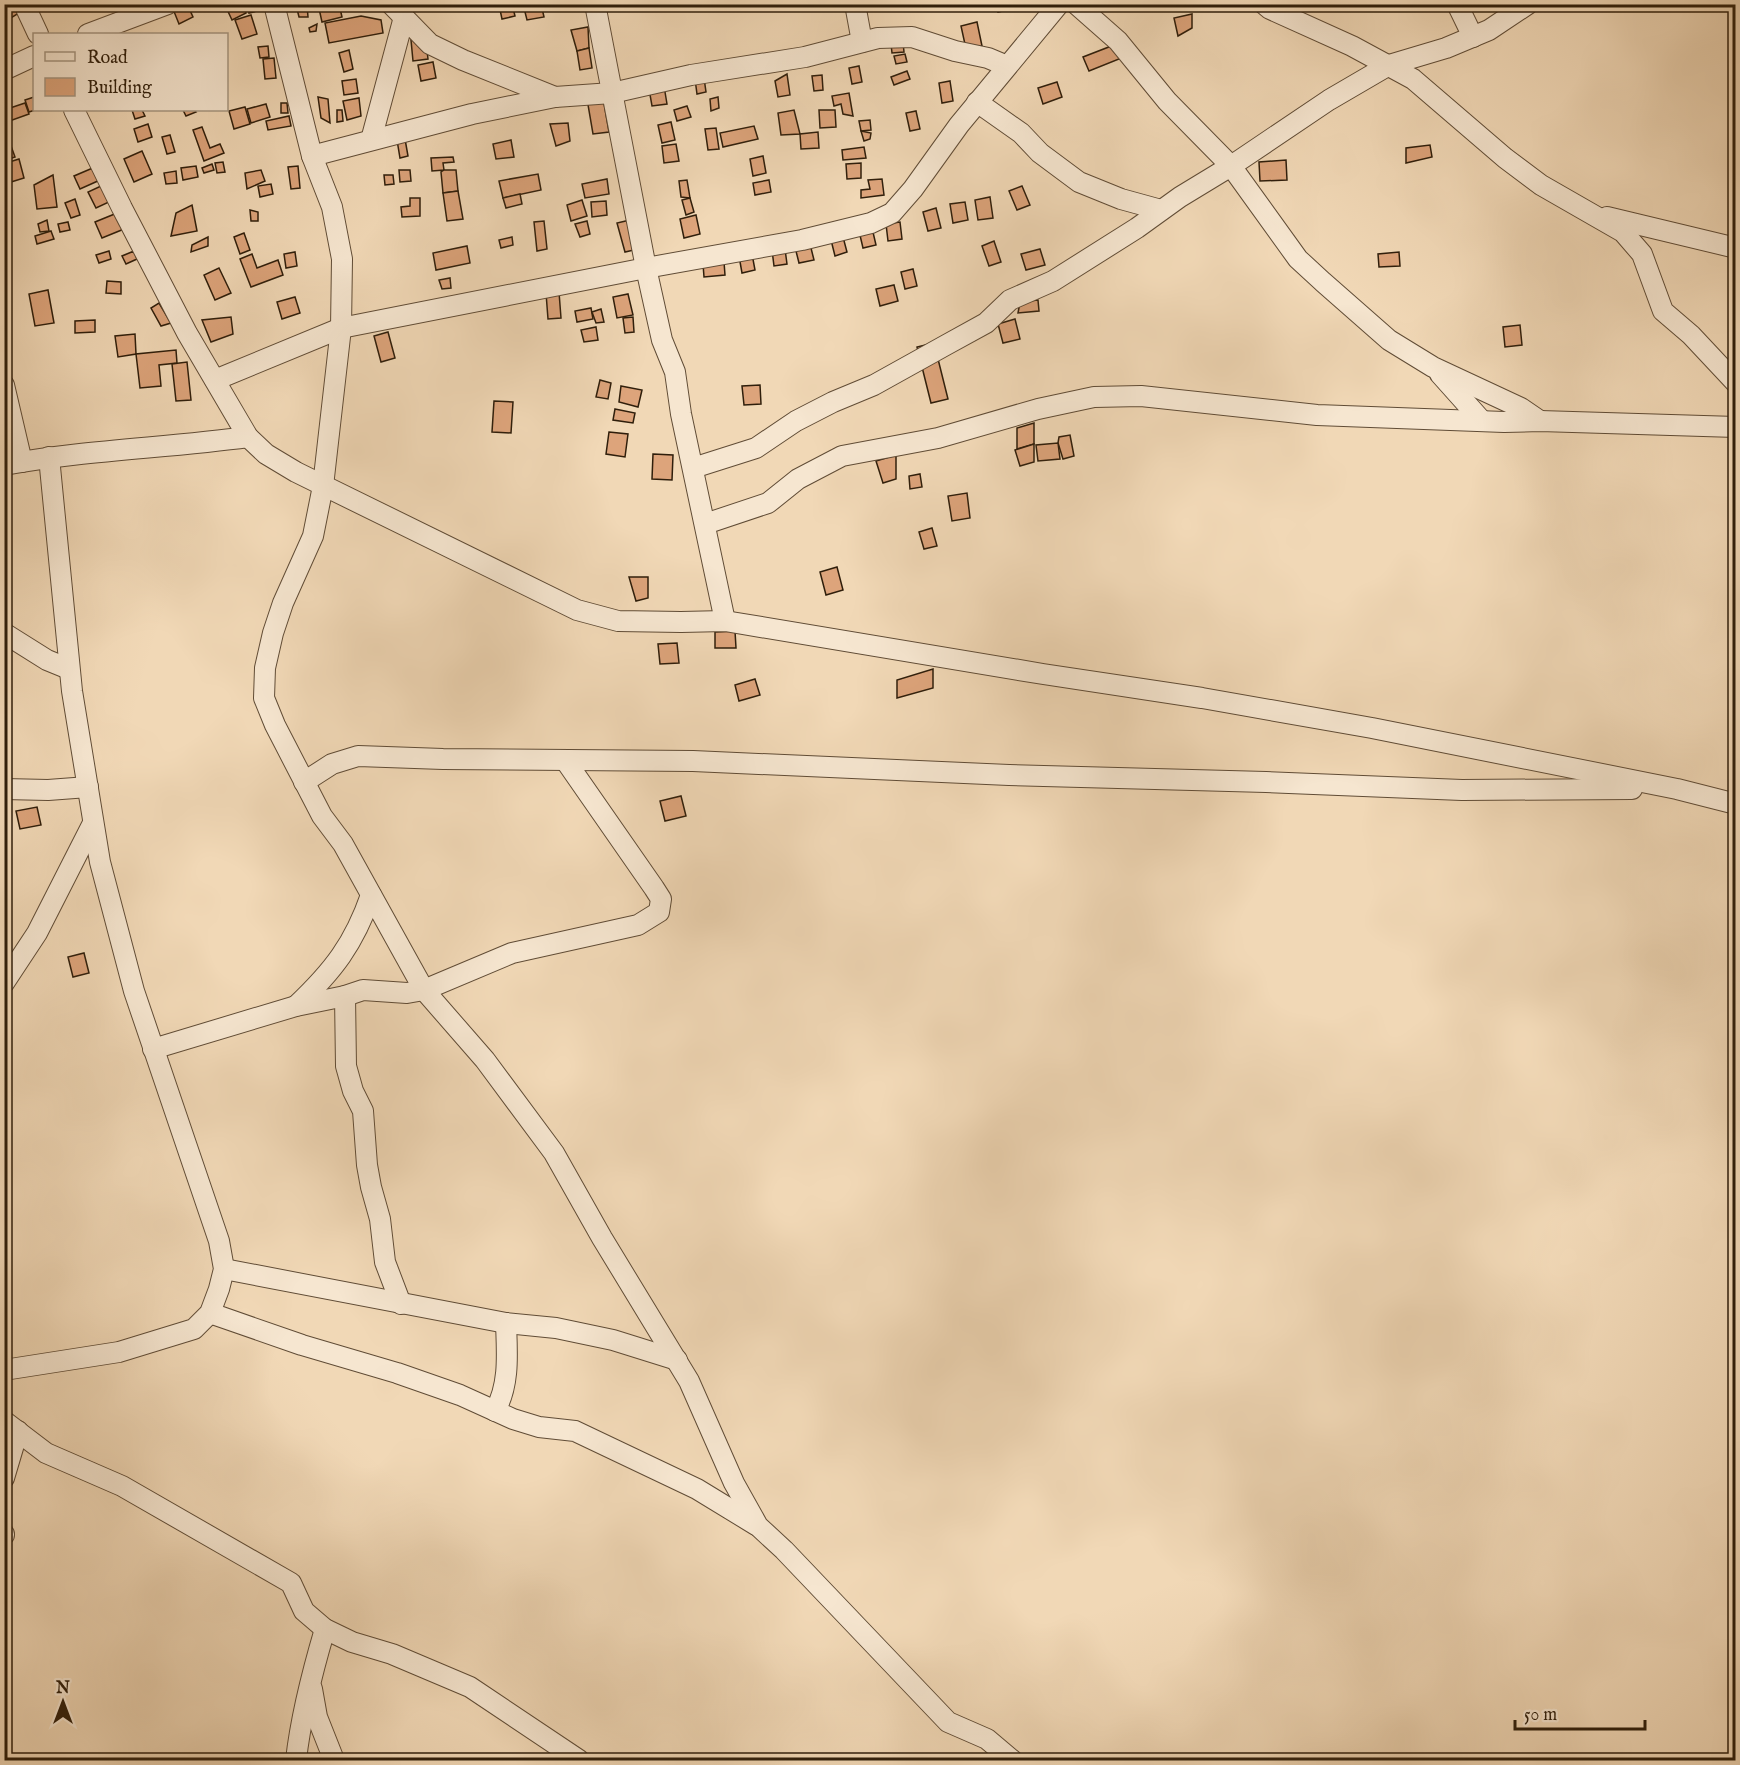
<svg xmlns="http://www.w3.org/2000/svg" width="1740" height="1765" viewBox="0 0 1740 1765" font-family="'IM FELL English',serif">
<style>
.building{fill:#dda47b;stroke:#2f1e0b;stroke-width:1.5}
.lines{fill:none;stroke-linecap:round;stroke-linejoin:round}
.street-casing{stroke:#604c36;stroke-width:22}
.street{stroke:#f6e6d0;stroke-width:20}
</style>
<rect width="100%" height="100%" fill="#f1d8b6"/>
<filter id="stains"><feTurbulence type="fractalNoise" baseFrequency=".00333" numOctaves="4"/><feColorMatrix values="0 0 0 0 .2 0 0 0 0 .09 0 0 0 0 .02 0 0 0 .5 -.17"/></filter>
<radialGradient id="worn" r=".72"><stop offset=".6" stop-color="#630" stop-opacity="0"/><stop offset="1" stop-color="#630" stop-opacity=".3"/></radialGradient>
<!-- building -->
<g class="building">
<path d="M4,4h13l2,9 -13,8z"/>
<path d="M184,4h3l6,13 -14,7 -6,-15z"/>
<path d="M245,4l1,9 -14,7 -7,-15z"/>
<path d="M247,4h13l2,6 -13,3z"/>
<path d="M318,4h21l3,13 -20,5z"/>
<path d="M512,4l3,12 -13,3 -3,-14z"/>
<path d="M523,4h18l3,13 -17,3z"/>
<path d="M996,4h19l1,4 -18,4z"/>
<path d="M296,5h11l1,12h-9z"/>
<path d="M1192,14v14l-14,8 -4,-18z"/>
<path d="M251,15l6,19 -15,5 -7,-19z"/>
<path d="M361,16l20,4 2,13 -54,10 -4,-20z"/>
<path d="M977,22l5,24 -16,3 -5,-23z"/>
<path d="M317,24l-1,7 -6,1 -1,-4z"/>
<path d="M588,27l1,21 -12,3 -6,-21z"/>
<path d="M411,40l15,2 2,17 -15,2z"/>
<path d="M903,42l1,10 -12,1 -1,-9z"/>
<path d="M1114,45l10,12 -35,14 -6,-14z"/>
<path d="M268,46l1,11 -9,1 -2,-11z"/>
<path d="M589,48l3,20 -12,2 -3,-19z"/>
<path d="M349,50l4,19 -9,3 -5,-19z"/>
<path d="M905,54l2,8 -11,2 -2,-8z"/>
<path d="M274,58l2,20 -11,1 -2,-20z"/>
<path d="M433,62l3,16 -15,3 -3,-16z"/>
<path d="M859,66l3,16 -10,2 -3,-16z"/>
<path d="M907,71l3,8 -16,6 -3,-8z"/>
<path d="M787,74l3,21 -12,2 -3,-16z"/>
<path d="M822,75l1,15 -9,1 -2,-15z"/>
<path d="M704,78l2,14 -9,2 -2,-15z"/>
<path d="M356,79l2,14 -14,2 -2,-14z"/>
<path d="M950,81l3,20 -11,2 -3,-20z"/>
<path d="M1057,82l5,15 -19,7 -5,-16z"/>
<path d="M664,86l3,18 -15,2 -3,-17z"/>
<path d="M849,93l4,23 -10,-2 -2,-10 -7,2 -2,-10z"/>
<path d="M34,97l1,13 -6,2 -4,-12z"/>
<path d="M318,97l10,2 2,24 -9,-5z"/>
<path d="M603,97l6,35 -16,2 -6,-35z"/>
<path d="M718,97l1,11 -8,3 -1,-12z"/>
<path d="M359,98l2,18 -14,4 -4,-19z"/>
<path d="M25,103l4,11 -25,9v-13z"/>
<path d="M281,103h6l1,10h-7z"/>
<path d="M266,104l4,13 -19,6 -4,-14z"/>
<path d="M687,106l4,11 -14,4 -3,-11z"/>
<path d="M245,107l5,17 -16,5 -5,-18z"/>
<path d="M132,110h10l3,6 -10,3z"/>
<path d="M183,110h11l2,2 -10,4z"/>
<path d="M337,110h5l1,11 -6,1z"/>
<path d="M794,110l6,24 -19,1 -3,-22z"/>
<path d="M819,110h16l1,17 -16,1z"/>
<path d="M916,111l4,18 -10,2 -4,-18z"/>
<path d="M289,116l2,10 -23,4 -2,-9z"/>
<path d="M870,120l1,10 -10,1 -2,-10z"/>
<path d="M671,122l4,18 -13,3 -4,-18z"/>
<path d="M568,123l2,18 -14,5 -6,-22z"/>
<path d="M148,124l4,13 -14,5 -4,-13z"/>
<path d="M754,126l4,13 -35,8 -3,-14z"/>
<path d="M202,127l8,21 10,-4 4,9 -20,8 -11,-31z"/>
<path d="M716,128l3,21 -11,1 -3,-21z"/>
<path d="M861,131l10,2 -1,6 -6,2z"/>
<path d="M6,132l9,25 -10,3 -1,-27z"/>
<path d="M818,132l1,16 -18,1 -1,-15z"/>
<path d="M170,135l5,17 -8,2 -5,-17z"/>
<path d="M405,139l3,17 -8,2 -3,-18z"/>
<path d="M511,140l3,17 -18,2 -3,-15z"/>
<path d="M676,144l3,17 -15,2 -2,-17z"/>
<path d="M1430,145l2,12 -26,6v-15z"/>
<path d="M864,147l2,11 -23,2 -1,-10z"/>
<path d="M142,151l10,23 -18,8 -10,-23z"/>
<path d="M763,156l3,17 -13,3 -3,-17z"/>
<path d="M453,157l1,5 -11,1 1,7 -12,1 -1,-13z"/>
<path d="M19,159l5,19 -13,4 -5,-19z"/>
<path d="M1286,160l1,20 -27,1 -1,-19z"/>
<path d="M223,162l2,10 -8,1 -2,-10z"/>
<path d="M861,163v15l-14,1 -1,-15z"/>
<path d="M212,164l2,6 -10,3 -2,-5z"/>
<path d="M196,166l2,11 -15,3 -2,-12z"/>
<path d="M298,166l2,22 -9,1 -3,-22z"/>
<path d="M95,167l5,13 -20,9 -6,-13z"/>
<path d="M261,170l4,11 -18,8 -2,-16z"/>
<path d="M399,170h11l1,11 -11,1z"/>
<path d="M444,170h12l2,21 -15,2 -2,-21z"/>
<path d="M176,171l1,12 -11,1 -2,-11z"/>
<path d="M538,174l3,16 -38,8 -4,-17z"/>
<path d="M53,175l4,32 -20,2 -3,-24z"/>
<path d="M384,175h9l1,9 -9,1z"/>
<path d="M607,179l2,15 -24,4 -3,-14z"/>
<path d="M882,179l2,16 -23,3v-8l9,-1 -2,-9z"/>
<path d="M687,180l3,18 -9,-1 -2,-16z"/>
<path d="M769,180l2,12 -16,3 -2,-12z"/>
<path d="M271,184l2,10 -13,3 -2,-11z"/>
<path d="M101,186l8,16 -13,6 -8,-16z"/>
<path d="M1022,186l8,19 -13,5 -8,-19z"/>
<path d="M458,191l5,28 -16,2 -4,-28z"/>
<path d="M520,194l2,10 -16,4 -3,-10z"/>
<path d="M990,197l3,21 -15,2 -3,-20z"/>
<path d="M410,198h10v18l-18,1 -1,-10 9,-1z"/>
<path d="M690,198l4,14 -8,3 -4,-15z"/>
<path d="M75,199l5,16 -9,3 -6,-15z"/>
<path d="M582,200l5,16 -16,5 -4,-16z"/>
<path d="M606,201l1,14 -15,2 -1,-15z"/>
<path d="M965,202l3,18 -15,3 -3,-19z"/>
<path d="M192,205l5,26 -26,5 5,-23z"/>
<path d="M936,208l5,20 -13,3 -5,-19z"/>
<path d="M250,210l8,2v9h-7z"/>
<path d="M117,213l7,16 -22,9 -7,-16z"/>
<path d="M696,215l4,19 -16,4 -4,-19z"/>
<path d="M47,220l2,11 -9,1 -2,-8z"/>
<path d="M630,220l4,30 -9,2 -8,-29z"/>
<path d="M544,221l3,28 -10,2 -3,-29z"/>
<path d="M587,221l3,13 -10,3 -5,-13z"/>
<path d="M68,222l2,8 -10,2 -2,-8z"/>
<path d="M900,222l2,17 -14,2 -2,-17z"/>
<path d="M872,228l4,17 -13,3 -4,-17z"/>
<path d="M51,231l3,8 -17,5 -2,-8z"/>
<path d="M244,233l6,17 -10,4 -6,-17z"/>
<path d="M208,237v9l-17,6 1,-7z"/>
<path d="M512,237l1,8 -12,3 -2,-8z"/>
<path d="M843,237l4,15 -12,4 -4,-16z"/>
<path d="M994,241l7,21 -12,4 -7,-20z"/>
<path d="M810,244l4,16 -15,3 -4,-16z"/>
<path d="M467,246l3,17 -34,7 -3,-17z"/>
<path d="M785,249l2,15 -13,2 -2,-16z"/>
<path d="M1040,249l5,16 -19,5 -5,-16z"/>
<path d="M109,251l2,8 -12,4 -3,-8z"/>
<path d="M134,251l3,8 -11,5 -4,-8z"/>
<path d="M295,252l2,14 -11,2 -2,-14z"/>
<path d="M1399,252l1,14 -21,1 -1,-13z"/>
<path d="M252,254l5,14 21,-8 5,15 -32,12 -11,-28z"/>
<path d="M752,254l3,16 -13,3 -3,-17z"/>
<path d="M724,262l1,13 -21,2 -1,-13z"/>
<path d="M219,268l12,25 -16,7 -11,-25z"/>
<path d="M913,269l4,17 -12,3 -4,-17z"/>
<path d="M450,278l1,10 -9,1 -3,-9z"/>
<path d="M107,281l14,1v12l-15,-1z"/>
<path d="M894,285l4,16 -18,5 -4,-17z"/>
<path d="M48,290l6,33 -19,3 -6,-32z"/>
<path d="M559,292l2,26 -13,1 -2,-26z"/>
<path d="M628,294l5,21 -16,3 -4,-21z"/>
<path d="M295,297l5,16 -18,6 -5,-17z"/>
<path d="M1038,300l1,11 -21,2 2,-11z"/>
<path d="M159,303l12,20 -10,3 -10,-18z"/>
<path d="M591,308l2,11 -16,3 -2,-11z"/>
<path d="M601,309l3,13 -8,1 -4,-11z"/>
<path d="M231,317l2,17 -22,8 -9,-22z"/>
<path d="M633,317l1,15 -9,1 -2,-15z"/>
<path d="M1015,319l5,20 -17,4 -5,-19z"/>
<path d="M95,320v12l-20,1v-12z"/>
<path d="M1520,325l2,20 -17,2 -2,-20z"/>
<path d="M596,327l2,13 -14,2 -3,-12z"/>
<path d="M388,332l7,26 -14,4 -7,-26z"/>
<path d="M135,334l1,20 -18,3 -3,-21z"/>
<path d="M934,343l14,56 -17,4 -14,-56z"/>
<path d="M176,350l1,13 -18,2 2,21 -21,2 -4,-34z"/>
<path d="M187,362l4,38 -15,1 -4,-37z"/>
<path d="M600,380l11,3 -3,16 -12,-2z"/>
<path d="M760,385l1,19 -17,1 -2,-19z"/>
<path d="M621,386l21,4 -4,17 -19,-5z"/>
<path d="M494,401l19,1 -2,31 -19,-1z"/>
<path d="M615,409l20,4 -2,10 -20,-3z"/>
<path d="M1034,423v21l-17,5v-21z"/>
<path d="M609,432l19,2 -3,23 -19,-3z"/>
<path d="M1070,435l4,21 -11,3 -5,-16 1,-6z"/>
<path d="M1058,443l2,16 -22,2 -2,-16z"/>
<path d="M1034,444v18l-14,4 -5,-16z"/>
<path d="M653,454l20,1 -1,25 -20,-1z"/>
<path d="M896,455v24l-13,4 -7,-22z"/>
<path d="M920,474l2,13 -12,2 -1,-13z"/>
<path d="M967,493l3,25 -18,3 -4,-25z"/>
<path d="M932,528l5,18 -13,3 -5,-17z"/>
<path d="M837,567l6,23 -17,5 -6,-23z"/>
<path d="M629,577h19v21l-12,3z"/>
<path d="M735,631l1,17h-21v-16z"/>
<path d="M677,643l2,20 -19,1 -2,-20z"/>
<path d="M933,669v19l-36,10v-18z"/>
<path d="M755,679l5,16 -21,6 -4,-16z"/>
<rect x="4" y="752" width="4" height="13"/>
<path d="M681,796l5,20 -21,5 -5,-20z"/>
<path d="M37,807l4,18 -21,4 -4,-18z"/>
<path d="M4,815h4l2,8 -6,1z"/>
<path d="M84,953l5,20 -16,4 -5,-20z"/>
</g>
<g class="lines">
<defs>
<g id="street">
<path d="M24,4l14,30"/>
<path d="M274,4l38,152 20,51 10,52 -1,69 -18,158 -10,50 -30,67 -10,30 -8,35 -1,30 11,27 47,91 21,28 81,146 61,70 69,93 48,85 87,143 45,102 24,43 26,24 164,172 39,17 25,21"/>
<path d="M391,4l39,40 33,16 92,37"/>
<path d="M595,4l51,264 16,72 13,32 6,42 44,207"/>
<path d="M855,4l7,38"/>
<path d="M1076,4l42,37 49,60 64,65 67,93 25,23 66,58 44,27 88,41 19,13"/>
<path d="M1264,4l6,5 82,37 61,33 92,79 36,27 82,47 19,22 21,57 28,24 45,48"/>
<path d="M1457,4l16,33"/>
<path d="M88,34l80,-30"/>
<path d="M4,70l30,-14"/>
<path d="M977,102l44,31 19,20 39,29 42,17 40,11"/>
<path d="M74,110l48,98 65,125 61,104 18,17 30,18 281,138 41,11 63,1 44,-1 318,53 159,24 170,30 305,61 59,15"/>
<path d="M371,140l33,-123"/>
<path d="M312,156l160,-42 83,-17 57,-4 79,-18 114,-18 73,-19 34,-1 43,14 33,7 19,8"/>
<path d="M1607,217l129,31"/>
<path d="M1440,374l42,47"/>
<path d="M215,380l126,-52 305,-60 156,-28 69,-17 21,-10 21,-24 46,-64 100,-121"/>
<path d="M4,385l18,77"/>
<path d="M4,465c81,-15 163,-17 244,-28"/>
<path d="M693,468l63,-20 40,-27 37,-19 41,-17 72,-40 40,-22 24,-23 43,-19 84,-53 43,-31 51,-31 98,-66 60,-35 57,-17 43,-18 39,-26"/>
<path d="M705,524l63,-21 30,-24 44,-23 96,-18 100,-29 56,-12 47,-1 176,19 187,7 36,-1 196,6"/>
<path d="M4,633l43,27 22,9"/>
<path d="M304,782l28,-18 26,-8 85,3 250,2 316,14 257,7 196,8 170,-1"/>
<path d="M4,789l44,1 40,-3"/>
<path d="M4,983l33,-50 56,-110"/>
<path d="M345,996l1,70 7,25 10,20 4,54 4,22 9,32 5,43 16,42"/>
<path d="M296,1006c37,-35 58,-62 75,-111"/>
<path d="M153,1049l143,-43 49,-10 18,-6 44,3 17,-3 88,-37 126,-28 21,-13 2,-13 -7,-11 -89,-128"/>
<path d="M224,1269l282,54 50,5 57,12 64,20"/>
<path d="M210,1313l92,32 95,28 63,22 53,24 26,8 36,4 122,58 59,36"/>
<path d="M4,1370l115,-18 75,-23 16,-16 9,-24 5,-20 -5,-28 -85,-250 -34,-129 -28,-171 -23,-234"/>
<path d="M495,1411c15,-27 12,-58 11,-88"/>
<path d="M4,1421l42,32 76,33 169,97 13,28 21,18 27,13 40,12 78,33 109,73"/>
<path d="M4,1478l14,-47"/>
<path d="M4,1534v1"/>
<path d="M312,1689l5,28 17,43"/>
<path d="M296,1760c5,-45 16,-87 29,-131"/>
</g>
</defs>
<!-- street casing -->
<use href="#street" class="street-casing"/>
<!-- street -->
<use href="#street" class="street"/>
</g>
<!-- margin -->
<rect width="1740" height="1765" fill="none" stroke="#f1d8b6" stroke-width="24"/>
<rect x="6" y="6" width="1728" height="1753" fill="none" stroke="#2f1e0b" stroke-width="3"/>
<rect x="12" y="12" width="1716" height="1741" fill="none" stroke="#2f1e0b" stroke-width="1.5"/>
<!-- legend -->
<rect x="33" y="33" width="195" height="78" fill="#f6e6d0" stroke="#a69681" stroke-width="1.5"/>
<rect x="45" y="52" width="30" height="9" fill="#f6e6d0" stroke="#a69681" stroke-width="1.5"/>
<text x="87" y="63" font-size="18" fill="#2f1e0b">Road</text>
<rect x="45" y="78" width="30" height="18" fill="#dda47b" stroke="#a69681" stroke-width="1.5"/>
<text x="87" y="93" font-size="18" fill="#2f1e0b">Building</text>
<!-- north arrow -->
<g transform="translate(63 1702)" stroke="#f6e6d0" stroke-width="4.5" paint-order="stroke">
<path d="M0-4.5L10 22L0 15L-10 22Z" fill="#2f1e0b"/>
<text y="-9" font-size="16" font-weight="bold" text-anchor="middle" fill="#2f1e0b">N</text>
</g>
<!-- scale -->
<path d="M1515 1720v9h130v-9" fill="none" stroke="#2f1e0b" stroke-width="3"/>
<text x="1524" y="1720" font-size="18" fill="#2f1e0b" stroke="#f6e6d0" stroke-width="4.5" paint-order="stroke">50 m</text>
<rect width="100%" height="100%" filter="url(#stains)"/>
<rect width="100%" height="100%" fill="url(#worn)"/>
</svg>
